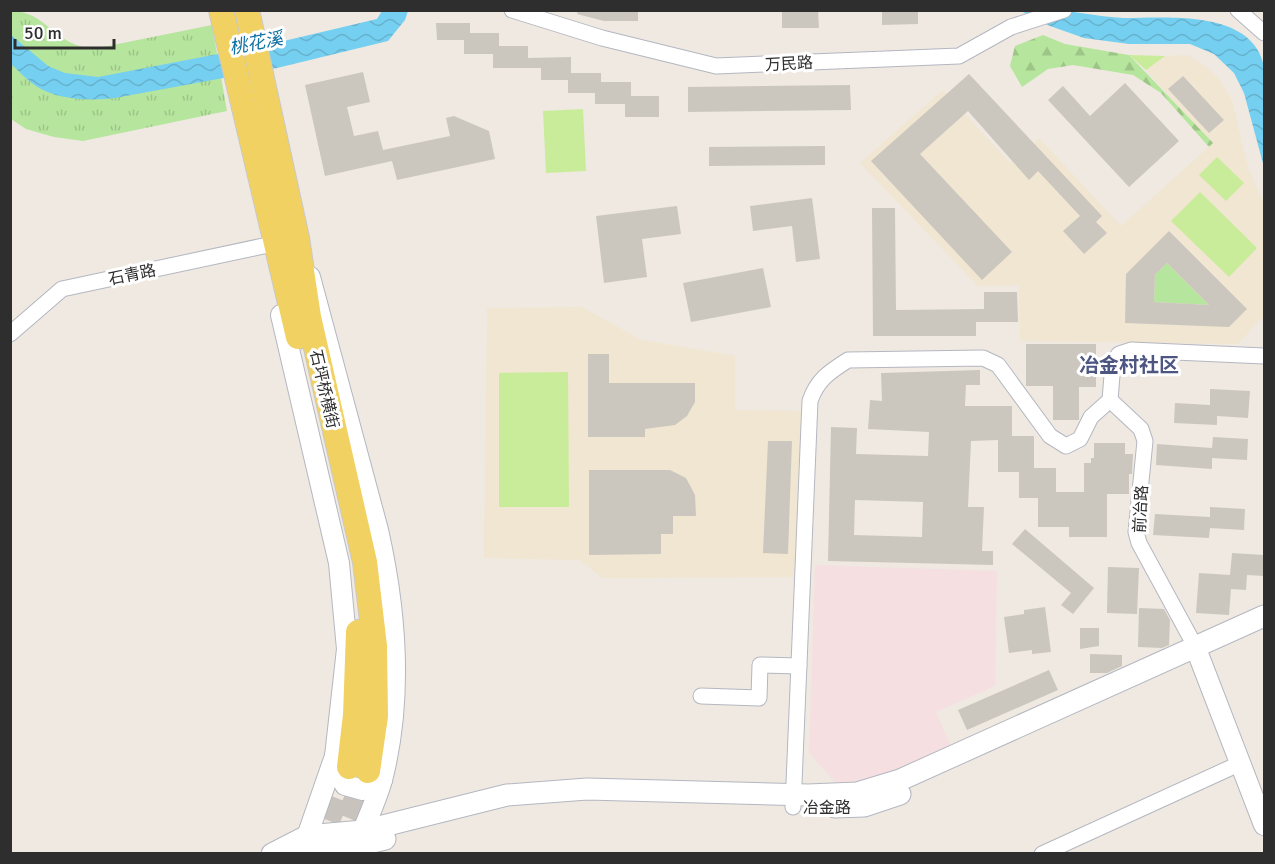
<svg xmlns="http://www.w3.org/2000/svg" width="1275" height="864" viewBox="0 0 1275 864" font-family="Signika,'Noto Sans SC',sans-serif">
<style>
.education{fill:#f0e6d1}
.medical{fill:#f5dfe0}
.forest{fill:url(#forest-firs)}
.park{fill:url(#park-tufts)}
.garden{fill:#b6e59e}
.pitch{fill:#c9ec9a}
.water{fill:url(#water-waves)}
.building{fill:#cbc7bf;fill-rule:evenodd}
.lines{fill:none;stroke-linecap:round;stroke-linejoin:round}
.primary-tunnel{stroke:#c8c4bd;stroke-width:24;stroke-dasharray:24 12;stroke-linecap:butt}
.minor-casing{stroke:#b4b7c1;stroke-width:17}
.tertiary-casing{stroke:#b4b7c1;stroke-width:22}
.secondary-casing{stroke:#b4b7c1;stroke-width:23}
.primary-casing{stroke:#c9c9c9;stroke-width:26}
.minor{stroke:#fff;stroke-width:15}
.tertiary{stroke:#fff;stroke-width:20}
.secondary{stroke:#fff;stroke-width:21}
.primary{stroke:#f2d163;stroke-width:24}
.labels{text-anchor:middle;stroke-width:6;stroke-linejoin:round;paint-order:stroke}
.street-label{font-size:16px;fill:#2e2e2e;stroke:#fff}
.water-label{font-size:18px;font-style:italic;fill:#0d6fa3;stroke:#fff}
.quarter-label{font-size:20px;font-weight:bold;fill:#4d5680;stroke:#fff}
</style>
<defs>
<pattern id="forest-firs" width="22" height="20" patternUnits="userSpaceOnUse" patternTransform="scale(1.5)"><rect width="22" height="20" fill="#b6e59e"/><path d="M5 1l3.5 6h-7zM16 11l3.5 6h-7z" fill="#9dc588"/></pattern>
<pattern id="park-tufts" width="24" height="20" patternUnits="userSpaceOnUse" patternTransform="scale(1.5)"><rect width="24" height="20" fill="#b6e59e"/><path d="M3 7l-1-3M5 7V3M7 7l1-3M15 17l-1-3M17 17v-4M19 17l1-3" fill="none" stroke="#9dc588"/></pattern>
<pattern id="water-waves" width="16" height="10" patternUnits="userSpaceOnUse" patternTransform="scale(1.5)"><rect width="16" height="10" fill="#75cff0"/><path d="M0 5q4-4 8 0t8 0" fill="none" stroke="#66b2ce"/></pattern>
</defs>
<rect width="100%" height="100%" fill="#efe9e1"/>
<!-- education -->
<g class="education">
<path d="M1187,55l18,11 15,14 12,21 16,67 16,35v113l-26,28 -218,-3 -1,-56 -41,1 -118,-123 83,-73 67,73 29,-25 82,88 91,-82 -66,-74 19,-14z"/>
<path d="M582,307l59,33 94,16v54l67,1 -8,166 -192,1 -22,-18 -96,-2 3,-250z"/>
</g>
<!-- medical -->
<path class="medical" d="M815,565l182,6 -2,115 -59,26 17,39 -99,34h-16l-29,-32z"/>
<!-- forest -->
<path class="forest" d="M1043,35l22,9 64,11 84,88 -4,4 -48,-54 -28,-18 -60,-10 -25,4 -26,18 -12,-21 5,-20z"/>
<!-- park -->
<path class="park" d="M10,11c38,-1 45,39 88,37l114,-23 15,86 -144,30 -29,-4 -28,-8 -15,-10z"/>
<!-- garden -->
<path class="garden" d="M1167,263l42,42 -55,-3 1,-27z"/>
<!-- pitch -->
<g class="pitch">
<path d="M1129,55l36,1 -19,14z"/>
<path d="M583,109l3,62 -40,2 -3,-62z"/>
<path d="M1217,157l27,26 -18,18 -27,-26z"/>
<path d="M1200,192l57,56 -28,29 -58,-56z"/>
<path d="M568,372l1,135h-70v-134z"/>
</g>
<!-- water -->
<g class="water">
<path d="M382,11h26l-3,9 -17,21 -111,27 -162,30c-25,3 -58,2 -79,-12 -9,-6 -17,-15 -25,-22v-29l37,31 17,7 33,4 173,-33 106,-25z"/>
<path d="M1021,11c31,-6 70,6 103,7 43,0 128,-9 140,48 2,9 0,19 0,28 0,24 0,49 0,73l-20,-74 -10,-20 -20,-19 -24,-10h-61l-45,-6 -34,-12z"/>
</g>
<!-- building -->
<g class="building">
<path d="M578,10h60v11h-34l-27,-7z"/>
<path d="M782,10h36l1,18h-37z"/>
<path d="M882,10h36v14l-36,1z"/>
<path d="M436,23h34v10h29v13h29v12l43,-1v16h30v9h30v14h28v21h-34v-13h-30v-11h-27v-13h-27v-12h-48v-14h-29v-14h-27z"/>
<path d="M363,72l7,30 -23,5 7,29 24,-5 5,19 67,-14 -4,-18 8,-2 35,15 6,28 -98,21 -5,-19 -67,15 -20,-91z"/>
<path d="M969,74l133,142 -6,6 11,11 -23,21 -21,-23 17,-15 -42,-45 -9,9 -61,-69 -48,43 92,98 -30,28 -111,-119z"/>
<path d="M1183,76l41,44 -15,13 -41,-44z"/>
<path d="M1125,83l54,58 -50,46 -81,-87 15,-14 27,30z"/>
<path d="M850,85l1,25 -163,2v-25z"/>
<path d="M825,146v19l-116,1v-19z"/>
<path d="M812,198l8,61 -24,3 -4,-36 -39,5 -3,-25z"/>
<path d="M677,206l4,28 -39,5 5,38 -43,6 -8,-67z"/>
<path d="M872,208h23l1,102 88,-1v-17h33l1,30h-42v14h-103z"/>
<path d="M1169,231l78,78 -18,18 -104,-4 1,-49zM1167,263l42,42 -55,-3 1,-27z"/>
<path d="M763,268l8,39 -80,15 -8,-39z"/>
<path d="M1026,344h70v43h-17v33h-26v-34h-27z"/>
<path d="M588,354h21v29h86v19l-8,14 -12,9 -30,4v8h-57z"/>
<path d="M980,370v15h-14l-1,21h47v30h22v32h22v24h28v-29h7v-5h3v-15h31v11h8l-1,20h-3v20h-22v43h-38v-10h-31v-29h-19v-26h-21v-32l-27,1 -3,66h16l-2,44h11v14l-165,-4 3,-134 26,1 -1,26 72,2 1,-24 -61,-3 2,-29 12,1 -1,-28zM855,500l68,2 -1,35 -68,-2z"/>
<path d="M1210,389l40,2 -2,27 -31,-2v9l-43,-2 1,-20 35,2z"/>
<path d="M1213,437l35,2 -1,21 -35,-2v11l-56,-4 1,-21 55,4z"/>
<path d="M768,441h24l-4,113 -25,-1z"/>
<path d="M589,470h81l16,8 9,17 1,21h-23v18h-12v20l-72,1z"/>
<path d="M1210,507l35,2 -1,21 -34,-2 -1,10 -56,-3 2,-21 55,3z"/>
<path d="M1025,529l69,59 -21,26 -12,-9 10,-12 -59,-49z"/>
<path d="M1232,553l32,2v21l-17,-1 -1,15 -15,-1 -2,26 -33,-2 3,-40 31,2z"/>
<path d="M1108,567l31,1 -2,46 -30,-1z"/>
<path d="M1045,607l6,45 -19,2v-4l-23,3 -5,-36 20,-3v-4z"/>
<path d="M1139,608l25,1 6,11 -1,25 -7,3 -24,-1z"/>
<path d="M1080,628h19v18l-19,3z"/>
<path d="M1090,654l32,1v11l-15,7h-17z"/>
<path d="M1049,670l9,20 -91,40 -9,-20z"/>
</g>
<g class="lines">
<!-- primary-tunnel -->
<g class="primary-tunnel">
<path d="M334,851l34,-80"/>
<path d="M315,854l34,-87"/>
</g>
<defs>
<g id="minor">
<path d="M512,10l90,28 114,28 243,-10 52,-29 53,-17"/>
<path d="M1238,10l26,23"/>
<path d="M10,334l52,-45 206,-44"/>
<path d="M1195,646l-56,-103 -3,-11 9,-91 -4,-12 -31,-29 3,-37 6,-9 12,-4 133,6"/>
<path d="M701,696l58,2 1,-33 39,1"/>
<path d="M793,807l17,-406c7,-21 19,-29 38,-41l135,-2 15,7 52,71 16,10 14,-7 11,-22 19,-17"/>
<path d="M1042,854l199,-91"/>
</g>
<g id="tertiary">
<path d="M310,277l68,253c18,80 25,169 4,250 -6,21 -16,43 -25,64"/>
<path d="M281,315l58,248 8,86 -12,107 -32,92"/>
<path d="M1195,646l69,179"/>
<path d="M335,756l2,14 8,15 18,5 19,-10"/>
</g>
<g id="secondary">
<path d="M835,807l29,-1 36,-12"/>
<path d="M272,854l35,-18 56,-5 144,-36 80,-6 221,6 49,-2 43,-13 364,-164"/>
<path d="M300,854l56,-8 29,-7"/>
</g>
<g id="primary">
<path d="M221,10l77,327"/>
<path d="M247,10l50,228 12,79 56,245 10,84 1,70 -8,55"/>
<path d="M349,767l6,-52 3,-83"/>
</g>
</defs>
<!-- minor casing -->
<use href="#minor" class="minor-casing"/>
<!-- tertiary casing -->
<use href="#tertiary" class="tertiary-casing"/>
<!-- secondary casing -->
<use href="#secondary" class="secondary-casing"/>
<!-- primary casing -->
<use href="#primary" class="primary-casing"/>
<!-- minor -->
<use href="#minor" class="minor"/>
<!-- tertiary -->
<use href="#tertiary" class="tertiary"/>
<!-- secondary -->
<use href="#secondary" class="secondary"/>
<!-- primary -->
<use href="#primary" class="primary"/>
</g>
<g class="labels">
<!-- street labels -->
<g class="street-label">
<text transform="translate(789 63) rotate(-3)" y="6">万民路</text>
<text transform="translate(132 274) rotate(-12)" y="6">石青路</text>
<text transform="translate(325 389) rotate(77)" y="6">石坪桥横街</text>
<text transform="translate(1140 509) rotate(-87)" y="6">前冶路</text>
<text x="827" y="813">冶金路</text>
</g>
<!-- water labels -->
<g class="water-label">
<text transform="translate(256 43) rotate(-11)" y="6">桃花溪</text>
</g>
<!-- quarter labels -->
<g class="quarter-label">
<text x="1129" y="372">冶金村社区</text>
</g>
</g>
<!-- border -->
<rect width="1275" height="864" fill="none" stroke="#2e2e2e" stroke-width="24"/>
<!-- scale -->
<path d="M15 39v9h99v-9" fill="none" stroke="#2e2e2e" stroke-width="3"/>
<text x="24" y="39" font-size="18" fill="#2e2e2e" stroke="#ffffff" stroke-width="4.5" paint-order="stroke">50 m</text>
</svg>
